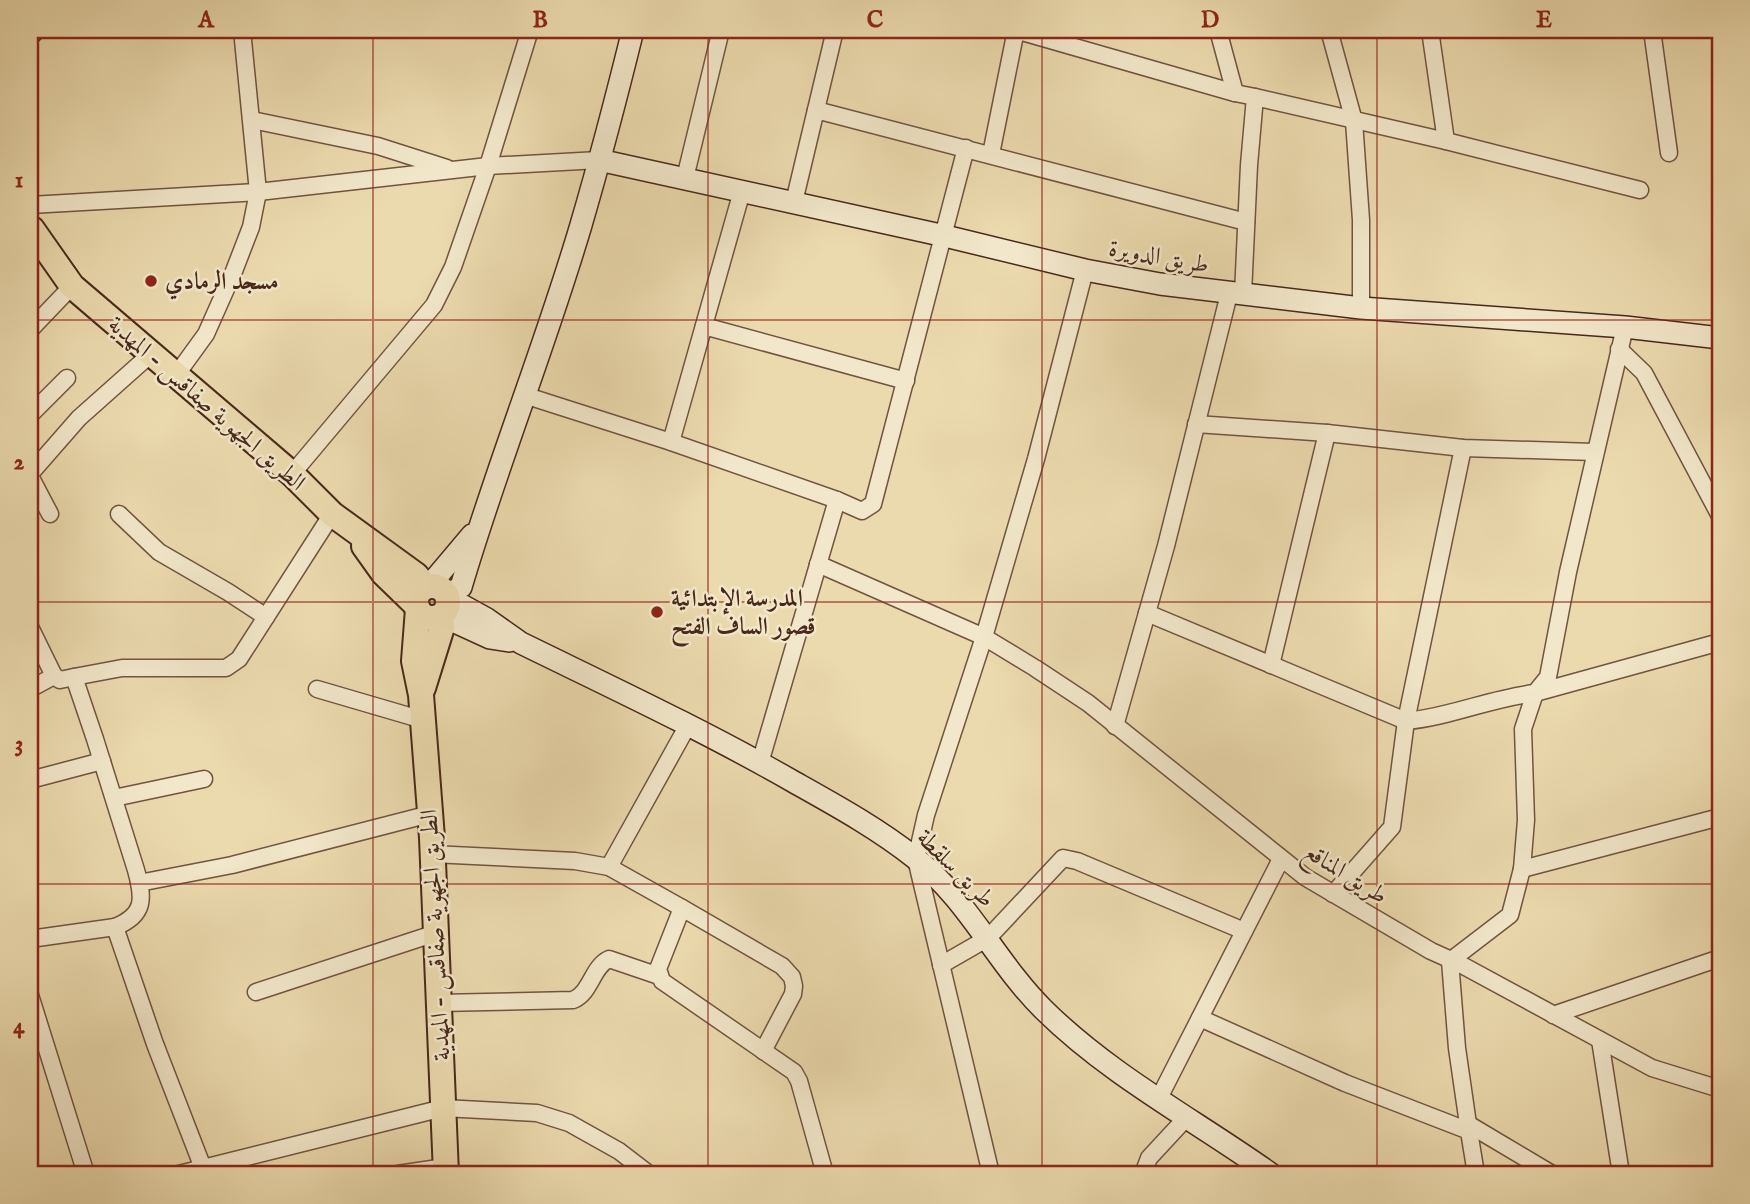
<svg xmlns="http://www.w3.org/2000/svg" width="1750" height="1204" viewBox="0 0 1750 1204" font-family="'IM FELL English',Amiri,serif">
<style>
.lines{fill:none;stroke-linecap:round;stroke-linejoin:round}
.street-casing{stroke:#715440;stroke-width:19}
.secondary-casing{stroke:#48281b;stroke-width:24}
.primary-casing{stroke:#48281b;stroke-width:28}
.street{stroke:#f2e7ca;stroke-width:16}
.secondary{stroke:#f2e7ca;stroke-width:21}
.primary{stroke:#ebdaae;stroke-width:24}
.grid{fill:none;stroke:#8f2418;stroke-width:2;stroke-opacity:0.55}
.poi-dot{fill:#8f2418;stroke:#f2e7ca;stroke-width:2.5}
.labels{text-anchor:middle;stroke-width:5;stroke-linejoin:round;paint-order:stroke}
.street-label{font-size:24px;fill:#48281b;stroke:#f2e7ca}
.poi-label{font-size:24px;font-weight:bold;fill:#48281b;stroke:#f2e7ca;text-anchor:start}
.neatline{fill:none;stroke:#8f2418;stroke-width:2.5}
.grid-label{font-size:23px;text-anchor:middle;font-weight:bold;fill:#8f2418}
</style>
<rect width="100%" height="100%" fill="#ebdaae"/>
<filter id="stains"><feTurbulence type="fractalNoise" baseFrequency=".00286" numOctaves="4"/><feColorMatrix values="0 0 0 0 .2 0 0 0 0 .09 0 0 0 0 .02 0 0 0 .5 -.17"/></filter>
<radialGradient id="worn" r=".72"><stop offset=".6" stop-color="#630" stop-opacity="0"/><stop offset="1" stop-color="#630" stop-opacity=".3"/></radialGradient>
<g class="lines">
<defs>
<g id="street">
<path d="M1015,30l220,63 20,4"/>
<path d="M1218,30l17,63"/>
<path d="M1329,30l25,91 7,99v88"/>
<path d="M1652,30l17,123"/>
<path d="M816,110l430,112"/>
<path d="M252,120l126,26 69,22"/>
<path d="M1446,141l194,49"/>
<path d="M991,154l25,-124"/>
<path d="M685,178l36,-148"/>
<path d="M794,202l41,-172"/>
<path d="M30,205l228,-13 230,-26 111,-6"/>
<path d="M1243,294l6,-129 6,-68 191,44 -16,-111"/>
<path d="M704,326l202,55"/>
<path d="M30,330l42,-44"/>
<path d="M1619,349l25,24 76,143"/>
<path d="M177,374l29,-40 28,-63 17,-44 7,-35 -16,-162"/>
<path d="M524,395l147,47 71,-251"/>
<path d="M30,415l37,-37"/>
<path d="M1196,424l131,9 136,15 131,4"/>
<path d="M671,442l166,58 25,11 11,-7 93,-356"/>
<path d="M30,474l49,-56 73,-65"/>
<path d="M292,474l142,-169 19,-38 35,-101 42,-136"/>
<path d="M30,476l20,38"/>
<path d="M119,514l40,38 69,40 38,25"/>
<path d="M818,564l166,73 51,31 53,35 217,174 126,74 29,13 192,104 68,21"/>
<path d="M1147,613l259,108c44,-4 85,-23 129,-28l13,-16 20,-105 57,-245"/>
<path d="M30,627l24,49 6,4 14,-3 21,62 41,131c8,29 9,45 -21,57"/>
<path d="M1271,665l56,-232"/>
<path d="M74,677l48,-9h104l13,-9 93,-145"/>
<path d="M30,689l24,-13"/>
<path d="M317,689l106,31"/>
<path d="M1115,726l51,-180 63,-252"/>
<path d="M760,763l77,-263"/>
<path d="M30,780l72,-19"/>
<path d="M114,798l90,-19"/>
<path d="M432,854l143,7 34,6 73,41 -24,61 4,12 132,91 5,9 26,93"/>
<path d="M609,867l79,-142"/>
<path d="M1522,869l198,-52"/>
<path d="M139,883l93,-18 198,-51"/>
<path d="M1333,894l59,-67 14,-106 57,-273"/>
<path d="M682,908l100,58 10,11 2,9 -1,8 -30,57"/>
<path d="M30,939l85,-12 40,117 48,124"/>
<path d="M941,965l47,-27 75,-80 14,3 167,70"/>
<path d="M256,992l180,-59"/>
<path d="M30,995l56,179"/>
<path d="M439,1003l134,-3c18,-7 19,-33 36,-41l50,17"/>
<path d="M1553,1015l167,-57"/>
<path d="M1200,1018l145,65 124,48 7,43"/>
<path d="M1600,1040l21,134"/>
<path d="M1158,1100l123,-241"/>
<path d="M1468,1124l84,50"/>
<path d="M1469,1131l-12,-83 -7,-87 60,-46 12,-46 4,-49 -3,-91 12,-36 185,-51"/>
<path d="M179,1174l264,-66 94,5 32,10 50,28 30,23"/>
<path d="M398,1174l47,-7"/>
<path d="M991,1174l-75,-315 10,-44 58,-178 52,-178 49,-189"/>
<path d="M1143,1174l6,-16 38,-41"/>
</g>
<g id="secondary">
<path d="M599,160l346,76 140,34 75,14 201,24 264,19 95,11"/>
<path d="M429,586l43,-51"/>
<path d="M447,595l14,-8c36,-122 84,-240 120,-362 19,-65 36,-130 52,-195"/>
<path d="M449,598l38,21 34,24c92,45 184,88 273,139 41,23 83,46 121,76 53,41 82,106 129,152 67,66 151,110 227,164"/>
<path d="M442,616l48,22 19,3"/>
</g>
<g id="primary">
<path d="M30,31v-1"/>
<path d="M32,229l40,57 220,188 40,40 84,61 10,12"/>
<path d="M364,546l20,28 32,31"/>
<circle cx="432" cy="602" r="16"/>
<path d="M418,609l-4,52 7,34 11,143 14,336"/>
<path d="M423,688l19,-61 -2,-10"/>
</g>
</defs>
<!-- street casing -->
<use href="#street" class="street-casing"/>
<!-- secondary casing -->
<use href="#secondary" class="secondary-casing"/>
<!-- primary casing -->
<use href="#primary" class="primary-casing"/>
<!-- street -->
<use href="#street" class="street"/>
<!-- secondary -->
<use href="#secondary" class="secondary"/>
<!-- primary -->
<use href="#primary" class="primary"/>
</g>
<!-- grid -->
<path class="grid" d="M373,30v1144M708,30v1144M1042,30v1144M1377,30v1144M30,320h1690M30,602h1690M30,884h1690"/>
<!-- markers -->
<g class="poi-dot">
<circle cx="151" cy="281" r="7"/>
<circle cx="657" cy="612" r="7"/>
</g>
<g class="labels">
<!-- street labels -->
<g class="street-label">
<text transform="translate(1159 256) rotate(10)" y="8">طريق الدويرة</text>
<text transform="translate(207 403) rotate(41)" y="8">الطريق الجهوية صفاقس - المهدية</text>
<text transform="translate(956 868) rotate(45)" y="8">طريق سلقطة</text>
<text transform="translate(1346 873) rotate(32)" y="8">طريق المناقع</text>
<text transform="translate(435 935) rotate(-93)" y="8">الطريق الجهوية صفاقس - المهدية</text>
</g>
<!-- poi labels -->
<g class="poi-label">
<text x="165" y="289">مسجد الرمادي</text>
<text x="671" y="606">المدرسة الإبتدائية<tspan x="671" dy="28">قصور الساف الفتح</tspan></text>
</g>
</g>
<!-- margin -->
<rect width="1750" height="1204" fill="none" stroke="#ebdaae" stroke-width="77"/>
<rect x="38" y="38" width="1674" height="1128" class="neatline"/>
<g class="grid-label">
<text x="206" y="27">A</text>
<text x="540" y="27">B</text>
<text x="875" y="27">C</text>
<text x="1210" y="27">D</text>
<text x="1544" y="27">E</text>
<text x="19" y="187">1</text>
<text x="19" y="469">2</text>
<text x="19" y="751">3</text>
<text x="19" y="1033">4</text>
</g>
<rect width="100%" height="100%" filter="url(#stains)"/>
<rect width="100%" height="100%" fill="url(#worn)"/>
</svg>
